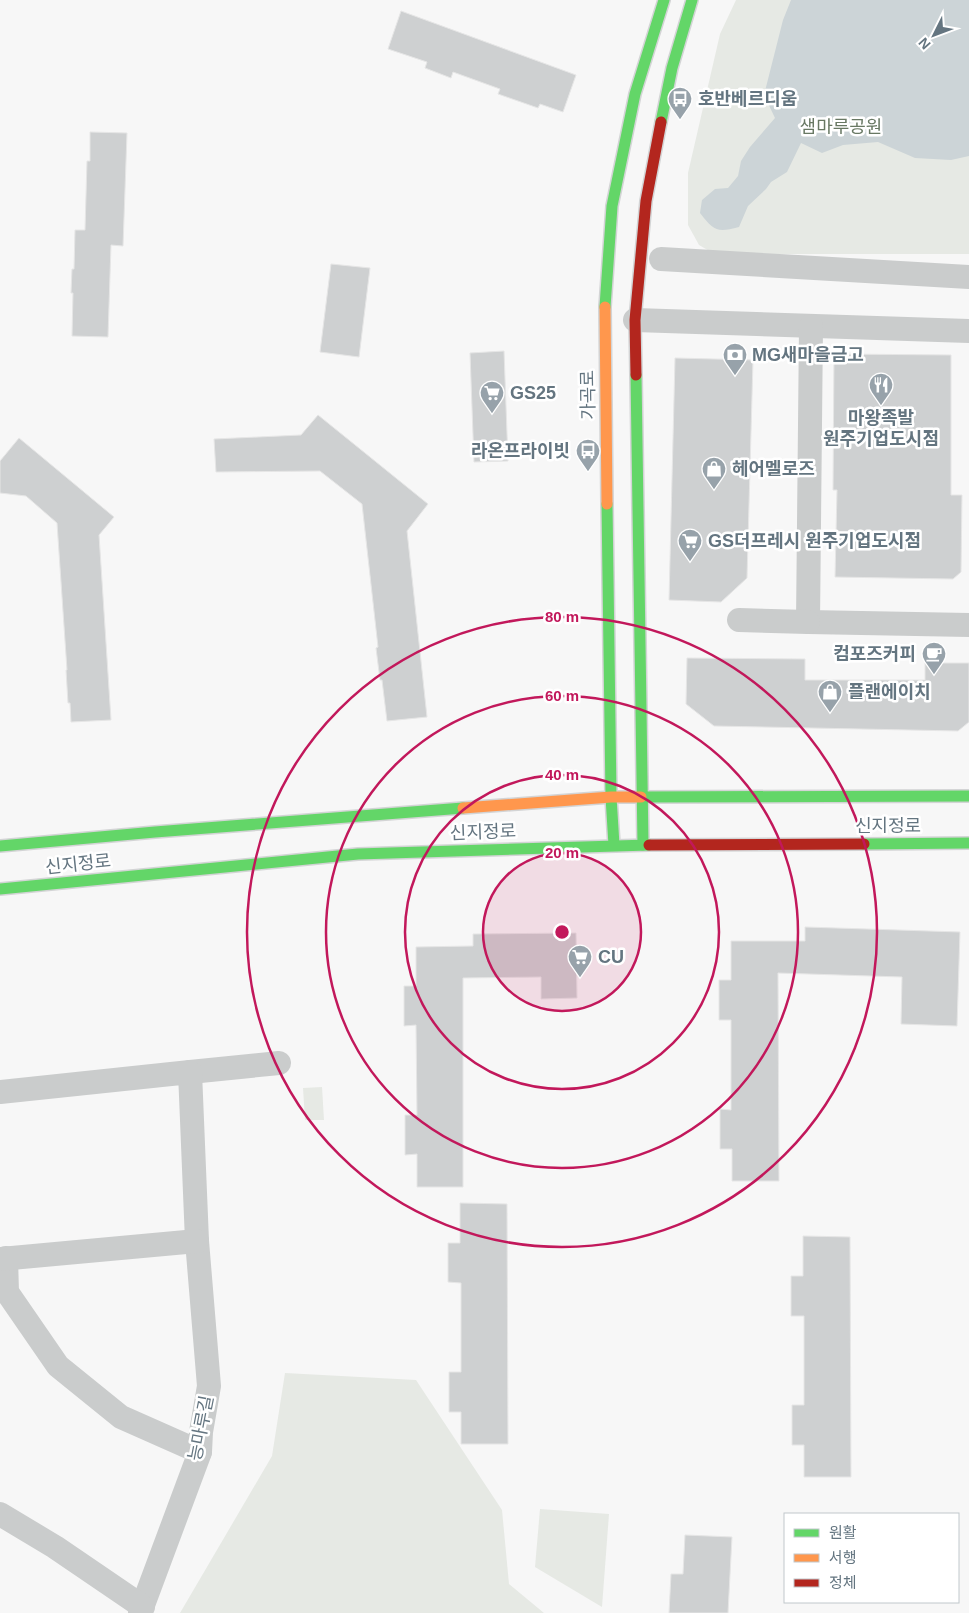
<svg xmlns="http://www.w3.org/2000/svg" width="969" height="1613" viewBox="0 0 969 1613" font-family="Arial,'Noto Sans KR',sans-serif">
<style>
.green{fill:#e6e9e4}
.water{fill:#ccd4d7}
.building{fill:#ced0d1;stroke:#e6e6e6}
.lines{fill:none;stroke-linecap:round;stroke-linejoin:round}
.fast-casing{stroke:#d3d4d5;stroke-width:14}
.slow-casing{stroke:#d3d4d5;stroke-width:14}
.jam-casing{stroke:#d3d4d5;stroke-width:14}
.street{stroke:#cacccc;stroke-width:24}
.fast{stroke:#63d668;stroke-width:11}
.slow{stroke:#ff974d;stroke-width:11}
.jam{stroke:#b3261e;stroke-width:11}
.ring{fill:none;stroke:#c2185b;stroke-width:2.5}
.labels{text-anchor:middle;stroke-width:5;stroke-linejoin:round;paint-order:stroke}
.poi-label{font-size:18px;font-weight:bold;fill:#647580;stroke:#fff;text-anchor:start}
.park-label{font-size:18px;fill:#687863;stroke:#fff}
.street-label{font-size:18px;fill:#647580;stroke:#fff}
.centre{fill:#c2185b;stroke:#fff;stroke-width:2.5}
.ring-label{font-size:15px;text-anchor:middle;font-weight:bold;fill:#c2185b;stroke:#fff;stroke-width:5;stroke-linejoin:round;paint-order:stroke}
</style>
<rect width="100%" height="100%" fill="#f7f7f7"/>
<!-- green -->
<g class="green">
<path d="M736,0h233v254h-188l-58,5 -24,-14 -11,-20v-52l32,-139z"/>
<path d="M322,1087l2,33h-19l-2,-32z"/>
<path d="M285,1373l131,7 86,130 7,74 35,29h-364l92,-157z"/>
<path d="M540,1509l69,5 -7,93 -67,-40z"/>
</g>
<!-- water -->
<path class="water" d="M791,0h178v156l-18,4 -36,-2 -37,-16 -35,3 -21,8 -21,-10 -14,29 -16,10 -5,7 -18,17 -9,21c-22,6 -25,4 -39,-14l2,-13 13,-11 13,-1 10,-12 3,-15 9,-14 25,-29 -11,-23 19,-75z"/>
<!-- building -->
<g class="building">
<path d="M401,11l175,64 -13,37 -23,-8 -2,4 -40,-14 2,-5 -47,-17 -2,6 -26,-10 2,-6 -39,-13z"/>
<path d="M90,132l37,1 -4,113 -12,-1 -3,92 -36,-1 1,-43h-2l1,-24h2l1,-39h10l2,-69h3z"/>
<path d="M331,264l39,4 -11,89 -39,-5z"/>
<path d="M504,351l4,110 -34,1 -4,-109z"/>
<path d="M834,354l117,1v140h11l-1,77 -8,7 -118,-2 2,-87h-4z"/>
<path d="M675,358l78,2 -6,218 -26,24 -52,-2z"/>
<path d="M318,415l110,89 -21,27 20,186 -40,4 -5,-41h-2l-4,-32 2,-1 -16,-143 -42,-33 -104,1 -2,-33 87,-4z"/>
<path d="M19,438l95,79 -15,18 12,185 -40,2 -1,-19h-2l-2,-33h1l-10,-147 -31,-27 -26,-3v-32z"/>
<path d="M687,658l118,1v21h120v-17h44v59l-11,9 -244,-5 -28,-22z"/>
<path d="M805,927l155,5 -3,94 -56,-2 1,-47 -124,-4 1,208h-47v-32h-12v-40l11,1v-90h-12v-40h12v-39h74z"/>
<path d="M576,933l1,65 -36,1v-22l-78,1v209h-46v-33l-12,1v-40h12l-1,-90 -12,1v-40h12v-39l57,-1v-12z"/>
<path d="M460,1203l47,1 1,240h-47v-32h-12v-40h12v-89l-13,-1v-39h12z"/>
<path d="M803,1236l47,1 1,240h-47v-32h-12v-40h12v-89h-13v-40h12z"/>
<path d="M685,1535l47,2 -4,76h-59l2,-39h12z"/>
</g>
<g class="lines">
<defs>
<g id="fast">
<path d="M661,122l11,-54 20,-68"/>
<path d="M605,307l7,-101 23,-112 29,-94"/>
<path d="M636,375l7,470"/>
<path d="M607,504l4,293 3,48"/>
<path d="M641,797l328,-1"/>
<path d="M864,844l105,-1"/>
<path d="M0,846l155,-14 308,-24"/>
<path d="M0,889l358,-35 291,-9"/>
</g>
<g id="slow">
<path d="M605,307l2,197"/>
<path d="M463,808l148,-11h30"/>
</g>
<g id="jam">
<path d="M636,375l-1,-55 11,-119 15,-79"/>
<path d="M649,845l215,-1"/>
</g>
</defs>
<!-- fast casing -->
<use href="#fast" class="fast-casing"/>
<!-- slow casing -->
<use href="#slow" class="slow-casing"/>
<!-- jam casing -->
<use href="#jam" class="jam-casing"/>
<!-- street -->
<g class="street">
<path d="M661,259l308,18"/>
<path d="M635,320l334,11"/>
<path d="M811,326l-3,296 161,3"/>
<path d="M739,620l69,2"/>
<path d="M190,1072l89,-9"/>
<path d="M0,1092l190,-20 7,169 12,145 -8,46 -1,20 -60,161"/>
<path d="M6,1258l1,34 51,74 63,51 79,35"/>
<path d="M0,1259l197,-18"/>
<path d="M0,1514l55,33 88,60"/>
</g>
<!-- fast -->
<use href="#fast" class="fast"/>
<!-- slow -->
<use href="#slow" class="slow"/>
<!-- jam -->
<use href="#jam" class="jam"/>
</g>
<!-- distance rings -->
<circle cx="562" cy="932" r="79" fill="#c2185b" fill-opacity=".12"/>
<g class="ring">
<circle cx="562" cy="932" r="79"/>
<circle cx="562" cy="932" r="157"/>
<circle cx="562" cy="932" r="236"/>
<circle cx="562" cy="932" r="315"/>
</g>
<!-- icons -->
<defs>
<symbol id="bus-pin" viewBox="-11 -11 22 30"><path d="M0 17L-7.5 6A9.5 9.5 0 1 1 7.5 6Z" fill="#97a2aa" stroke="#fff"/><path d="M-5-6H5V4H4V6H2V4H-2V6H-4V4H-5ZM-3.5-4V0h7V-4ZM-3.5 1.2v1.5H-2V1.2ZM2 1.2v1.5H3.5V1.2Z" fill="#fff"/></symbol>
<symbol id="bank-pin" viewBox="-11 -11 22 30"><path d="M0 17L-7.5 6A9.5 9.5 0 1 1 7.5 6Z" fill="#97a2aa" stroke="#fff"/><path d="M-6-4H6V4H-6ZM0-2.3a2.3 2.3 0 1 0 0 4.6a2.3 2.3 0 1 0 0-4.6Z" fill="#fff"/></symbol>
<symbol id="restaurant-pin" viewBox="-11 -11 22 30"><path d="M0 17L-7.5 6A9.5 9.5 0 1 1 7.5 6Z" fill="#97a2aa" stroke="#fff"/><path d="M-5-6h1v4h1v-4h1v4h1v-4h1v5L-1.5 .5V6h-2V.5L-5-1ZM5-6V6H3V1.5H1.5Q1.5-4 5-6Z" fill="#fff"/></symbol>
<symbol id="supermarket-pin" viewBox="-11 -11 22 30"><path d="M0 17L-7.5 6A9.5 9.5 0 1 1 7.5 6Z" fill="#97a2aa" stroke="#fff"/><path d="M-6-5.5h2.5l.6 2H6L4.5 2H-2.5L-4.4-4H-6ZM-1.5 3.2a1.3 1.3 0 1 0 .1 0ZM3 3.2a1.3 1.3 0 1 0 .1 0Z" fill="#fff"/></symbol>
<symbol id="shop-pin" viewBox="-11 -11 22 30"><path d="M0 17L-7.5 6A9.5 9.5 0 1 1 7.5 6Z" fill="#97a2aa" stroke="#fff"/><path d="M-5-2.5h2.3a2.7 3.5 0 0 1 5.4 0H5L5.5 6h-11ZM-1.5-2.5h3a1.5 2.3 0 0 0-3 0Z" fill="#fff"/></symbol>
<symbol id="cafe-pin" viewBox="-11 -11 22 30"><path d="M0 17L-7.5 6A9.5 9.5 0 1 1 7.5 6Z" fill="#97a2aa" stroke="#fff"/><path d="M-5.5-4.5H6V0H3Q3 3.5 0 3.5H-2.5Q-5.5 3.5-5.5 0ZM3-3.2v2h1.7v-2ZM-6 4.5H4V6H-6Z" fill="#fff"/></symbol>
</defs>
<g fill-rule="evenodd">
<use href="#bus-pin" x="666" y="85" width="28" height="38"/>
<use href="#bank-pin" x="721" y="341" width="28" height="38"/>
<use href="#restaurant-pin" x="867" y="371" width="28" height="38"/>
<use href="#supermarket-pin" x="478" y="379" width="28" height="38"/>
<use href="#bus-pin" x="574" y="437" width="28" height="38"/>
<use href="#shop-pin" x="700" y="455" width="28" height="38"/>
<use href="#supermarket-pin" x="676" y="527" width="28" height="38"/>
<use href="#cafe-pin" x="920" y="640" width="28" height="38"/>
<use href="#shop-pin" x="816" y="678" width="28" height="38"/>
<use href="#supermarket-pin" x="566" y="943" width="28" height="38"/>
</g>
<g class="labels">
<!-- poi labels -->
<g class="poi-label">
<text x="698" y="105">호반베르디움</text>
<text x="752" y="361">MG새마을금고</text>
<text x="510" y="399">GS25</text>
<text x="881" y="424" text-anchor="middle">마왕족발<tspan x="881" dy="21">원주기업도시점</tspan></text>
<text x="570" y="457" text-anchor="end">라온프라이빗</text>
<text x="732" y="475">헤어멜로즈</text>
<text x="708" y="547">GS더프레시 원주기업도시점</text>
<text x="916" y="660" text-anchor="end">컴포즈커피</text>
<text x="848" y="698">플랜에이치</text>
<text x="598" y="963">CU</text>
</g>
<!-- park labels -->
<g class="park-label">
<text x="841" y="133">샘마루공원</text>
</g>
<!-- street labels -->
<g class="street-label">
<text transform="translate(588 395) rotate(-91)" y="6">가곡로</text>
<text x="888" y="832">신지정로</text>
<text transform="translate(483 832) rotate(-2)" y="6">신지정로</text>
<text transform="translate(78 864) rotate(-6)" y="6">신지정로</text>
<text transform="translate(201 1428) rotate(-79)" y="6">능마루길</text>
</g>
</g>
<circle cx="562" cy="932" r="8" class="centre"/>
<g class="ring-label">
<text x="562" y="622">80 m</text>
<text x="562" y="701">60 m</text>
<text x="562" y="780">40 m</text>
<text x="562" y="858">20 m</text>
</g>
<!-- legend -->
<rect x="784" y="1513" width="175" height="90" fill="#ffffff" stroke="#c1c8cc"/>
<rect x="794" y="1529" width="25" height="8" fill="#63d668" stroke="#c1c8cc"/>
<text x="829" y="1538" font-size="15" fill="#647580">원활</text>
<rect x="794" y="1554" width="25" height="8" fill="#ff974d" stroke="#c1c8cc"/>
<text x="829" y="1563" font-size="15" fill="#647580">서행</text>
<rect x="794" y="1579" width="25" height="8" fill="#b3261e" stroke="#c1c8cc"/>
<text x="829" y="1588" font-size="15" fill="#647580">정체</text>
<!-- north arrow -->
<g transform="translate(934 35) rotate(228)" stroke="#ffffff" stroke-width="4" paint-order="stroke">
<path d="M0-4L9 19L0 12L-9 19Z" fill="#647580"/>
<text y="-8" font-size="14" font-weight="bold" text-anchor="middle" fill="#647580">N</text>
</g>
</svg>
